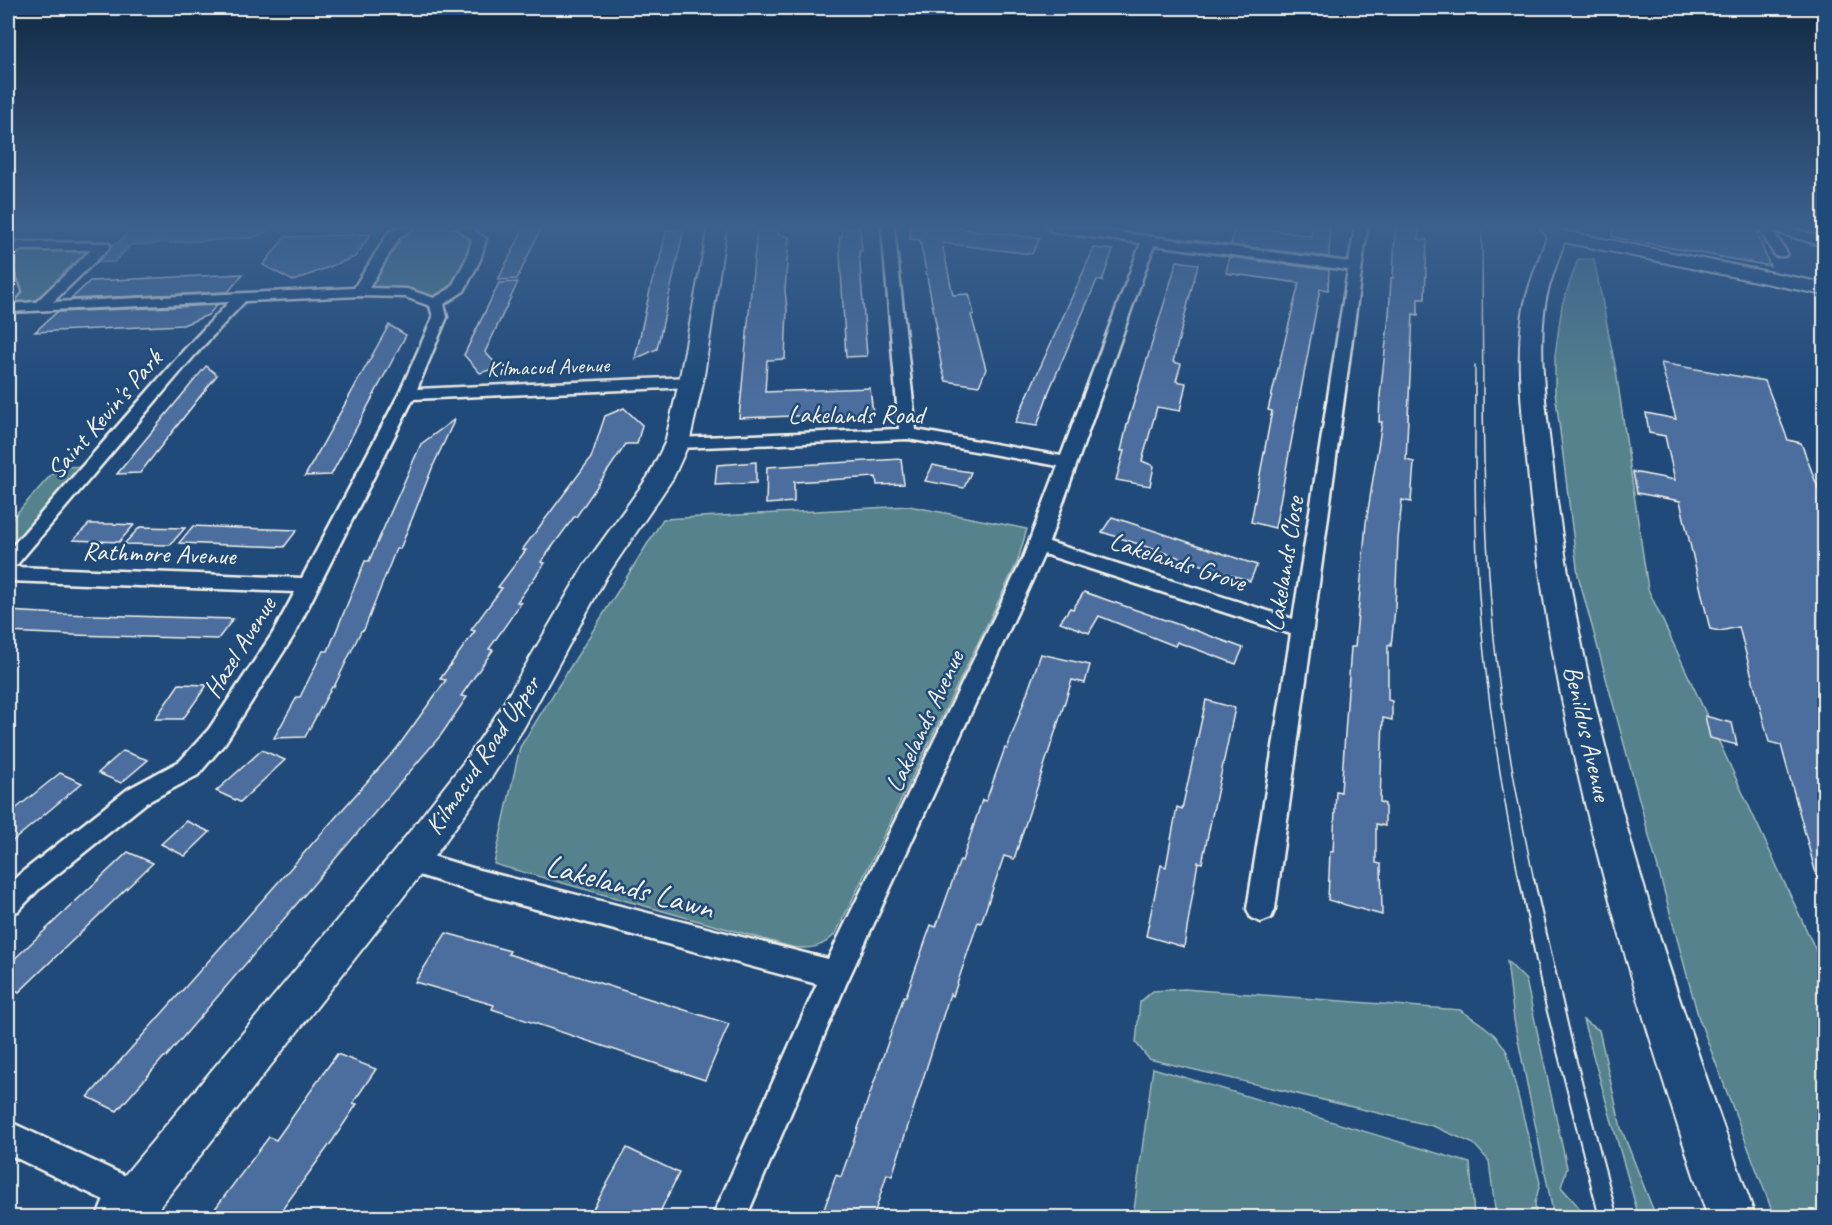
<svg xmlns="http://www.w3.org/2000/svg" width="1832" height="1225" viewBox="0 0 1832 1225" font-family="Caveat,sans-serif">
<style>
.green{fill:#54828c;stroke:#a4baba;stroke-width:1.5}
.building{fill:#4c6e9e;stroke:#f4f1e8;stroke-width:1.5}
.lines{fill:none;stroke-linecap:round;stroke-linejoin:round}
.street-casing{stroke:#f4f1e8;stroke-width:5}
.secondary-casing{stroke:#f4f1e8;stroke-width:4}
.street{fill:#1f4a7a;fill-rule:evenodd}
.secondary{fill:#1f4a7a;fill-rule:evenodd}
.tram-far1{stroke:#f4f1e8;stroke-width:1.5}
.tram{stroke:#f4f1e8;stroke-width:2}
.labels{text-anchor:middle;stroke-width:5;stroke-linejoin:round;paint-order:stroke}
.far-street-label{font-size:22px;fill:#f4f1e8;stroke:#1f4a7a}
.street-label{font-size:26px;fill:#f4f1e8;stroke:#1f4a7a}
.near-street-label{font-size:32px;fill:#f4f1e8;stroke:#1f4a7a}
</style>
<rect width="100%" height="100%" fill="#1f4a7a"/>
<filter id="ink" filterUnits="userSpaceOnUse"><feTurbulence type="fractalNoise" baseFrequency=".0167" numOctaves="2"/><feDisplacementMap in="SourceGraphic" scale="12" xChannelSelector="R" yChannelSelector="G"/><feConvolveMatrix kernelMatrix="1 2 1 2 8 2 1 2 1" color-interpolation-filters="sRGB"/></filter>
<g filter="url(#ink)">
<!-- green -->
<g class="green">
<path d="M131,228h144l-23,10 -121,7 -17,17 -29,1 -47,45h-30v-9l6,-7 -6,-17v-23l11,-6h84l15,-3z"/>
<path d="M408,228h54l16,11 -21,52 -23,12 -27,-10 -47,-1 35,-57z"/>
<path d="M1578,259h16l22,112 32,218 176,379v249h-50l-7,-20 -68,-178 -121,-444 -23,-184v-35l7,-51z"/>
<path d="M92,466l-84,97v-40l50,-56z"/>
<path d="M909,506l118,23 -10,34 -181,370c-12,14 -26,17 -44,14l-298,-83 26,-117 143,-228z"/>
<path d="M1507,961l19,19 41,188 -6,19 17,19 3,11h-27l-40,-197z"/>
<path d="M1184,989l276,21c19,12 36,22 47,42l33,131 -5,20 1,14h-40l-7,-56 -15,-17 -41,-18 -284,-67 -13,-16 4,-41 13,-11z"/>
<path d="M1583,1020l16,10 22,98 35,89h-17z"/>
<path d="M1153,1068l317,95 4,54h-341z"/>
</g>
<!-- building -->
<g class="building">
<path d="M524,228h17l-24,51 -19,1z"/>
<path d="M757,228h21v6l11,3 -4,53 2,19 -2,50 -18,1 -2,32 105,-4 3,25 -134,5z"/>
<path d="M841,228h19l2,23h-3l8,105 -21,1 -7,-120h3z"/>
<path d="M911,228h47l82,10 -8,16 -90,-11 11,52 16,-1 5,20 -3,1 15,54 -7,17 -33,-5 -4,-12 -7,-40h2l-17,-89 -10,-1z"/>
<path d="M1234,228h27l50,8 1,-8h18l-1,29 -98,-12z"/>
<path d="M1395,228h23l1,11 8,1 -2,59h-7v16l-5,-1 -7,146 8,2 -3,40 -9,-2 -4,39 -3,70 -4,37 -3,-1v55l4,1v19l-9,-2 -3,84 5,2v22l-9,-2v39l5,1 1,51 -54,-15 2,-49 3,1 3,-61 5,1 10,-145h4l11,-124 16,-101h-3l1,-26 9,-81 2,-37h2z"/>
<path d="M1613,228h142l15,38 -158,-29z"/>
<path d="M684,229l-27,120 -22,10 17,-78 7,-18 7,-33z"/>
<path d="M371,234l-16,23 -62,24 -30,-16 22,-28z"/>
<path d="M1094,248l19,2 -11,31 -5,-1 -48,111 -12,35 -22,-3z"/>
<path d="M1229,257l100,13 -1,20 -8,-1 -45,239 -24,-6 21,-111 -4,-1 31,-127 -73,-10z"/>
<path d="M1177,261l21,3 -25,98 8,2 -5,17 10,2 -6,28 -23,-4 -15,54 12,5 -4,20 -34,-6 8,-29h-3l6,-26z"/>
<path d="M243,274l-15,18 -157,7 19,-18z"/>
<path d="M518,282l-33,70 14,15 -19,6 -16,-18 35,-72z"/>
<path d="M217,305l-9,10 -25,10 -148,7 22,-20z"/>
<path d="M389,325l17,10 -75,140 -26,1z"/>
<path d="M1661,363l104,18 23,59 13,3 23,61v380l-5,1 -38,-140 -12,-3 -30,-115 -19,4 -10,-2 -30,-128 -43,-8 -4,-21 42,8 -10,-44 -16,-3 -3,-20 30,6z"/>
<path d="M206,366l11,9 -77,98 -23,1z"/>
<path d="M624,408l18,17 -5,19h-11l-50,73h-2l-33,45 4,1 -28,39 4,1 -32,46 4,1 -32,46 6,1 -26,38 -275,322h-2l-47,54 -29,-14 309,-349 49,-68 -6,-1 35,-48 -4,-1 31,-42 -4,-1 28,-37h-4l69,-92 14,-42z"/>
<path d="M455,419l-22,47 -33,83h-4l-32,81 -3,1 -27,56h-2l-27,50 -31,1 23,-41h3l23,-46h5l37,-90h4l52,-117z"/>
<path d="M901,459l3,25 -27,1 -1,-8 -82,5v20l-28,2 1,-37z"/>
<path d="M756,462v21l-41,2 2,-20z"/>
<path d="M933,465l17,4 21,3 -7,16 -39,-7z"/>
<path d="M1112,517l40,13 105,35 -7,16 -148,-49z"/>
<path d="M89,524h23l22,1 -15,17 -46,-2z"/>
<path d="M193,526l45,2 59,2 -13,17 -105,-4z"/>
<path d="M140,527l45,1 -15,17 -46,-1z"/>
<path d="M1084,592l113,39 46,17 -7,16 -59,-22 -2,4 -76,-30 -10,17 -29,-11 10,-14 3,1z"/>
<path d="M8,611l52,3 173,5 -15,20 -145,-4 -65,-3z"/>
<path d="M1041,654l49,11 -5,18 -13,-3 -58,179 -10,-3 -23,67 -3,-1 -25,74 -3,-2 -58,182 -5,-2 -14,44h-52l15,-43 5,2 63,-181h2l25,-71 5,2 24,-67 2,1 20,-61 4,1 19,-53 2,1z"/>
<path d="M179,684l28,1 -24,34h-28z"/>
<path d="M1206,700l29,8 -33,155 -4,-1 -14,85 -38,-11 15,-71 5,2 11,-60 5,2z"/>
<path d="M1705,716l27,7 5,22 -27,-7z"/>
<path d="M262,750l23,10 -45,42 -24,-11z"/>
<path d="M123,751l25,9 -27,23 -23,-10z"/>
<path d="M60,773l22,10 -74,62v-30z"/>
<path d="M186,821l24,11 -25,24 -24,-12z"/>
<path d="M128,852l25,11 -134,129 -11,-6v-21z"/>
<path d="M446,933l64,18 -2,3 221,70 -24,56 -213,-71 2,-4 -79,-23z"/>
<path d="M337,1054l39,15 -23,34 4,1 -24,36 -57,78h-68l61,-81 7,3z"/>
<path d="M627,1148l52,25 -22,45h-69z"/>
</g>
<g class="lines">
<defs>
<g id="street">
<path d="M398,228h15l-14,10 -30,50 38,1 27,9 17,-10 15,-28 6,-20 -15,-12h14l15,11 -6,21 -16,31 -20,13 3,13 -30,72 274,-12 8,5 -8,5 -278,12 -120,238 -68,106 -27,32 -52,28 -107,86 -21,22 -10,3v-29l13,-12 107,-84 52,-28 29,-32 64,-96 22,-41 -287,-11v-30l176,-201 45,-48 -221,10v-8l28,-2 55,-52h-69l-14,6v-9l11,-5 89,1 2,3 -2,3 -55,53 301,-14 35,-56zM359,296l46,1 25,9 3,11 -34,77 -97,184 -287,-11 179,-211 51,-55z"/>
<path d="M882,228h12l22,202 145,26 80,-213 -87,-11 -6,-4h35l266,34 6,-34h12l-92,681 -4,9 -10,4 -10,-4 -4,-9 44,-275 -247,-80 -198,430 -100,234h-34l105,-234 -338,-90 -79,-25 -4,-8 4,-8 9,-4 70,21 349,89 195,-401 35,-92 -150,-27 -231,9 -6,-1 -3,-4 3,-4 6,-1 222,-9zM1154,245l194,25 -55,349 -244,-77z"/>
<path d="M1759,228h12l16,25 -2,3h-10z"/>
<path d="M1772,228h19l33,10v8l-51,-15z"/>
<path d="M8,272l7,4 6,16 -8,10 -5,1z"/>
<path d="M8,1121l139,65 5,12 -5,12 -12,5 -127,-61z"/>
</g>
<g id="secondary">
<path d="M708,228h18l-23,154 -14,61 -16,35 -67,99 -83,152 -32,49 -69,95 -271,345h-55l7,-17 293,-352 71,-91 32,-47 85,-145 64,-89 17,-34 14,-61z"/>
<path d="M1540,228h20l3,3 261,52v12l-260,-53c-6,20 -16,42 -19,63 -8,56 3,116 9,172 30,251 116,504 202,741h-48c-81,-243 -157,-492 -180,-748 -5,-50 -14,-117 -3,-167 5,-22 15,-45 22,-67z"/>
</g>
</defs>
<!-- street casing -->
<use href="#street" class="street-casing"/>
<!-- secondary casing -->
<use href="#secondary" class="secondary-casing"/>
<!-- street -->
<use href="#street" class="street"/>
<!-- secondary -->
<use href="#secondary" class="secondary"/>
<!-- tram-far1 -->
<g class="tram-far1">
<path d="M1482,228c1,136 -1,274 12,410 8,81 23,162 40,242"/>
<path d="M1475,366c0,76 -1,153 4,229 6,95 22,191 40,285"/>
</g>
<!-- tram -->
<g class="tram">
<path d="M1519,878l25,122 55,218"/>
<path d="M1534,878l40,172 44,168"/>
</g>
</g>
</g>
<!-- sky -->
<linearGradient id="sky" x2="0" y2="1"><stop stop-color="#112943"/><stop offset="0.57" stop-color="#3c608d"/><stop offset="1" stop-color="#3c608d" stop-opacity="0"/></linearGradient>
<rect width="1832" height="399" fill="url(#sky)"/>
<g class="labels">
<!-- far-street labels -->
<g class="far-street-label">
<text transform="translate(548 366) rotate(-2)" y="8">Kilmacud Avenue</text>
</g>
<!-- street labels -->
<g class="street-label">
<text transform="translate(104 414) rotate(-49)" y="9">Saint Kevin's Park</text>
<text x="856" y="423">Lakelands Road</text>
<text transform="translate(159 553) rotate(2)" y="9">Rathmore Avenue</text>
<text transform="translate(1178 561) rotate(18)" y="9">Lakelands Grove</text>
<text transform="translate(1284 564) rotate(-81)" y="9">Lakelands Close</text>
<text transform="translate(239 647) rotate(-58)" y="9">Hazel Avenue</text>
<text transform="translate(924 721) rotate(-65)" y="9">Lakelands Avenue</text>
<text transform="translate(1588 733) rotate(77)" y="9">Benildus Avenue</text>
<text transform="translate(482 755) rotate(-56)" y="9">Kilmacud Road Upper</text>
</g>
<!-- near-street labels -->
<g class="near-street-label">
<text transform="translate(630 886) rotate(15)" y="11">Lakelands Lawn</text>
</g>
</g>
<!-- margin -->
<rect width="1832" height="1225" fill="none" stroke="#1f4a7a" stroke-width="30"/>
<rect x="15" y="15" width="1802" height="1195" fill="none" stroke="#f4f1e8" stroke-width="2" filter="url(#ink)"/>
</svg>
